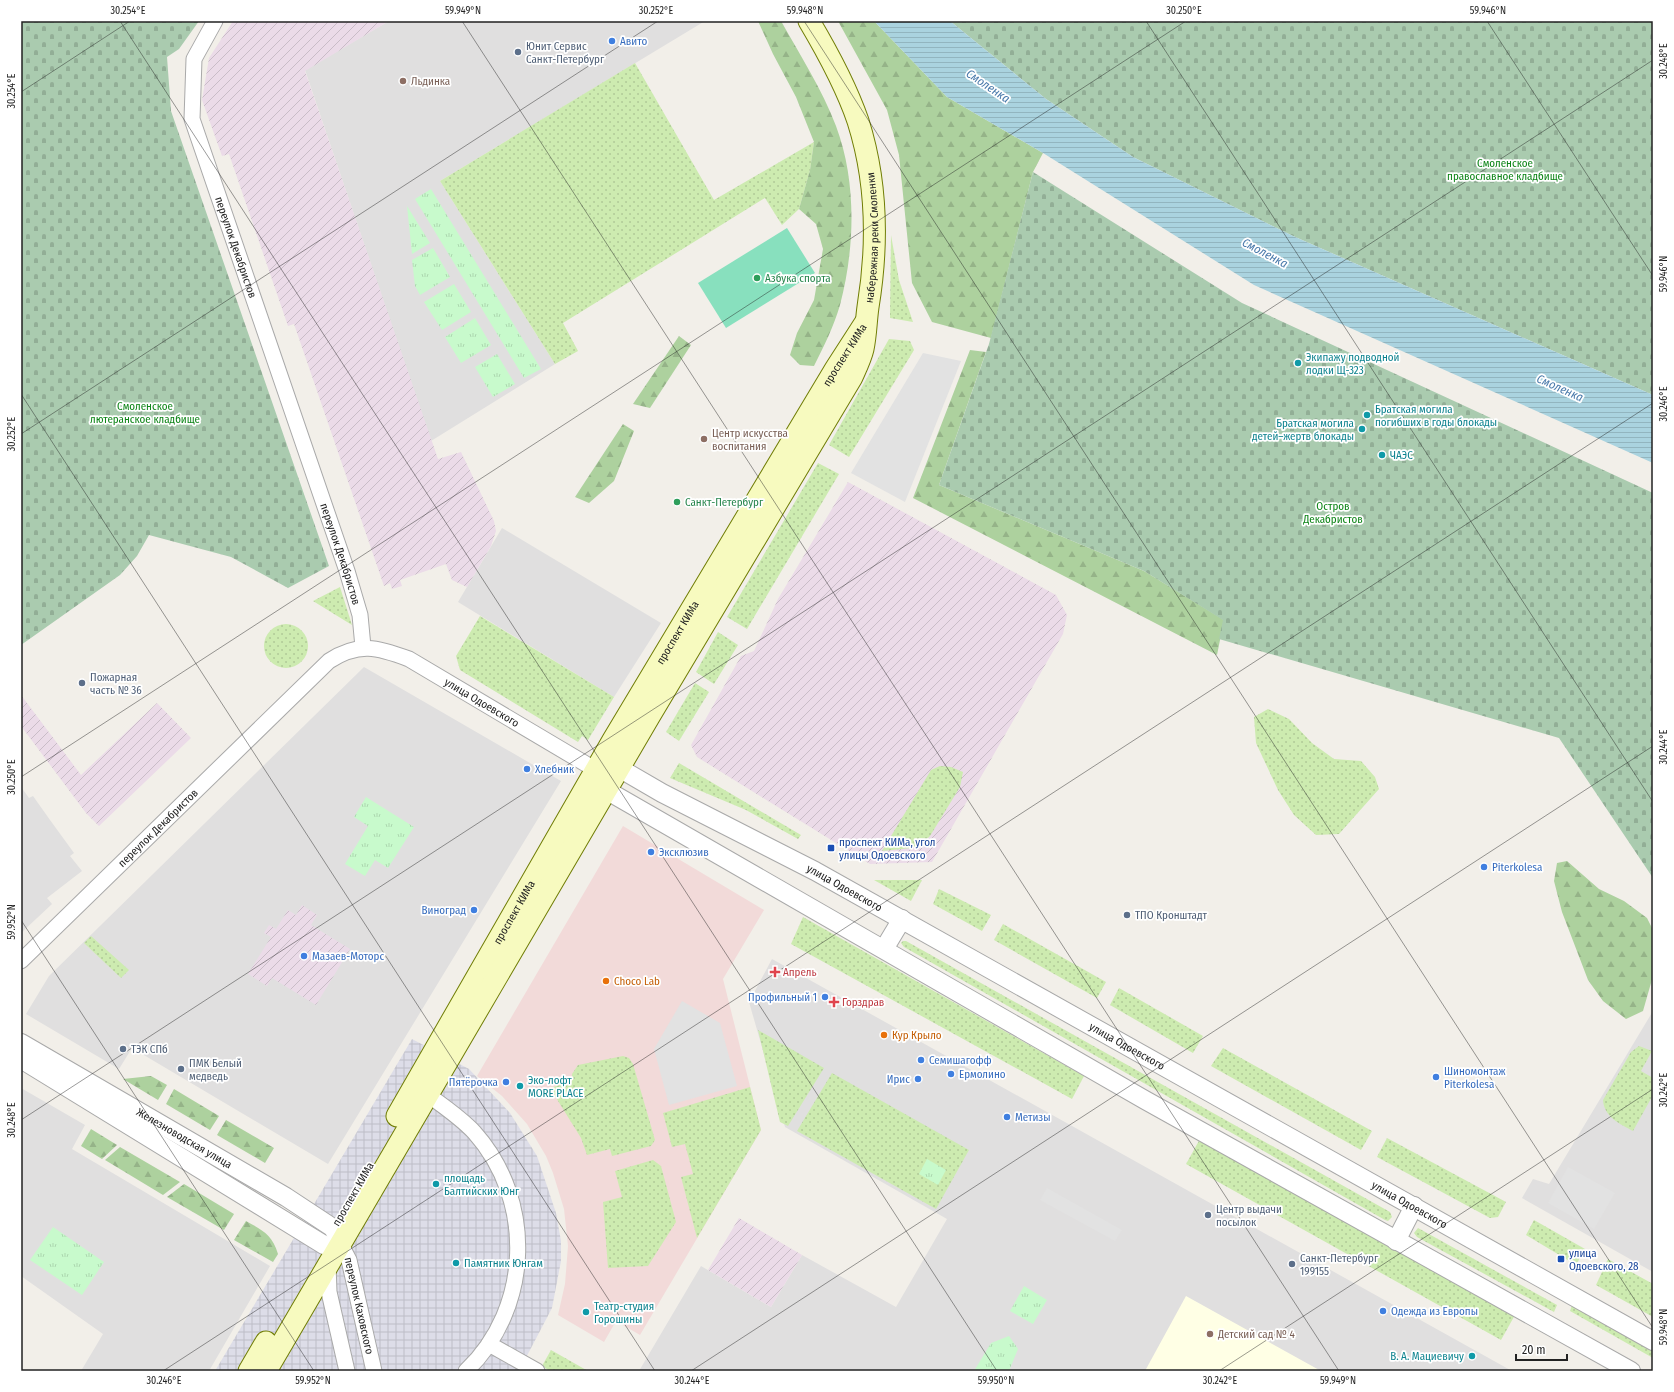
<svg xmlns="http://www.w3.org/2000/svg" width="1674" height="1392" viewBox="0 0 1674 1392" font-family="'Fira Sans Condensed',sans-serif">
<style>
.residential{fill:#e0dfdf}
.commercial{fill:#f2dad9}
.industrial{fill:url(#industrial-furrows)}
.education{fill:#ffffe5}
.grass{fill:url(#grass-dots)}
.forest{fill:url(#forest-firs)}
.cemetery{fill:url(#cemetery-stones)}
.park{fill:url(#park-tufts)}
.pitch{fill:#88e0be}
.parking{fill:#e2e2e2}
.plaza{fill:url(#plaza-grid)}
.water{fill:url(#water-rules)}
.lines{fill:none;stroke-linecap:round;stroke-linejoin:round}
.minor-casing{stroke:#a9a9a9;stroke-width:17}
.tertiary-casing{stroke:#a9a9a9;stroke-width:20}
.secondary-casing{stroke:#707d05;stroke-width:23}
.minor{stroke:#fff;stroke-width:15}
.tertiary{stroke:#fff;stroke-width:18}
.secondary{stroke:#f7fabf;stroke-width:21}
.ticks{fill:none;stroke:#222;stroke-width:1;stroke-opacity:0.45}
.shop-dot{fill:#3f7fe0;stroke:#fff;stroke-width:1.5}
.service-dot{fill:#5c6f8a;stroke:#fff;stroke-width:1.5}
.education-dot{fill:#8d6e63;stroke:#fff;stroke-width:1.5}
.leisure-dot{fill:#2e9e5b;stroke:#fff;stroke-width:1.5}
.culture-dot{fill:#0f9aa8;stroke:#fff;stroke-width:1.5}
.transit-dot{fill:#1a4fb4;stroke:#fff;stroke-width:1.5}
.health-dot{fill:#e0444e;stroke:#fff;stroke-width:1.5}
.food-dot{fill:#e8710a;stroke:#fff;stroke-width:1.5}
.labels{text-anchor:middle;stroke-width:3.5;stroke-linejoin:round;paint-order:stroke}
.shop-label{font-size:11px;fill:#366cbe;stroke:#fff;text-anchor:start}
.service-label{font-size:11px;fill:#4e5e75;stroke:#fff;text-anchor:start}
.education-label{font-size:11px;fill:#785e54;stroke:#fff;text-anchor:start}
.park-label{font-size:11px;fill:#0c8416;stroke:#fff}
.street-label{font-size:11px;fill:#222;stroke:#fff}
.leisure-label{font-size:11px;fill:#27864d;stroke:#fff;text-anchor:start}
.culture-label{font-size:11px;fill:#0d838f;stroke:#fff;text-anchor:start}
.transit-label{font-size:11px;fill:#164399;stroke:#fff;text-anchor:start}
.health-label{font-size:11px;fill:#be3a42;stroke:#fff;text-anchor:start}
.food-label{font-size:11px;fill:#c56008;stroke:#fff;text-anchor:start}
.water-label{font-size:12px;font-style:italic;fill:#4a7aab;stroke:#fff}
.neatline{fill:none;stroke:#222;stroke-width:1.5}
.ticks-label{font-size:10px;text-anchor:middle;fill:#222}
</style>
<defs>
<pattern id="industrial-furrows" width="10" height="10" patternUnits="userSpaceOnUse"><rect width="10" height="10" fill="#ebdbe8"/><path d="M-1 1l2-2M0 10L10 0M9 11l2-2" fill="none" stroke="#c9bcc7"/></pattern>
<pattern id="grass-dots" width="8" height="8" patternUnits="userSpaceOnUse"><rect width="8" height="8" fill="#cdebb0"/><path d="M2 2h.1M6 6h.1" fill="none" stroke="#b0c997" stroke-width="1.8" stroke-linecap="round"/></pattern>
<pattern id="forest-firs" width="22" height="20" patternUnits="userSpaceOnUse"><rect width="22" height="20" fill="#add19e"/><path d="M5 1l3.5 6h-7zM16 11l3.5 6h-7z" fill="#95b388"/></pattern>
<pattern id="cemetery-stones" width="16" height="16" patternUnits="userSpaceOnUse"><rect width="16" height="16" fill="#aacbaf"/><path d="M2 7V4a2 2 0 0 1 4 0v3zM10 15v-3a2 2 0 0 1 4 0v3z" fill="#92ae96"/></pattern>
<pattern id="park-tufts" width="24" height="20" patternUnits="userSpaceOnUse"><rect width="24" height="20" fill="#c8facc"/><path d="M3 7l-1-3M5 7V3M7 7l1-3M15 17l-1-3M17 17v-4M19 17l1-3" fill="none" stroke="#acd6af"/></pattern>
<pattern id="plaza-grid" width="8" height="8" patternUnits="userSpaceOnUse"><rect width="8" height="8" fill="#dddde8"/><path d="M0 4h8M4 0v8" fill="none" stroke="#bdbdc7"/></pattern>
<pattern id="water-rules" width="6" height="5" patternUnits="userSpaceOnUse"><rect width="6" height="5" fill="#aad3df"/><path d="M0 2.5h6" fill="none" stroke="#92b5bf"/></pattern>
</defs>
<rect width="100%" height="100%" fill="#f2efe9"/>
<!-- residential -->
<g class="residential">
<path d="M389,21h316l-265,160 115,183 -124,77 -126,-371z"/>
<path d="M502,528l159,95 -47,74 -156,-95z"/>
<path d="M364,667l197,114 -233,383 -196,-116 -13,21 -93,-55 23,-38z"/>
<path d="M21,787l8,11 4,-2 17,24 24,33 -4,3 12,15 -35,27 5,6 -31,29z"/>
<path d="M772,959l740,412h-873l62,-105 70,41 31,-52 94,52 51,-88 -162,-92 -36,-125z"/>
<path d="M1653,1011v261l-131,-74 11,-19 16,5z"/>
<path d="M21,1088l64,37 -13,24 198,117 -61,105h-128l22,-37 -82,-58z"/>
</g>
<!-- commercial -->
<path class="commercial" d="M623,826l141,84 -41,69 38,151 -121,205 -24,-14 -12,21 -46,-27 7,-31 3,-38 -4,-37 -11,-36 -7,-17 -19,-32 -25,-28 -25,-20z"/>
<!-- industrial -->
<g class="industrial">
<path d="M233,21h156l-84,50 133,388 23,-7 33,69 2,10 -5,15 -24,41 -15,-7 -6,-16 -46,16 2,6 -10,3 -2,-6 -6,3 -90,-262 -6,2 -59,-172 -7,2 -20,-56 7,-42z"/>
<path d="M848,482l208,113 11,20 -4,19 -131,228 -62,2 -173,-107 -6,-12 50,-89 13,-5 24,-52z"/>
<path d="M21,695l60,80 76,-72 34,35 -92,88 -13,-13 -65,-87z"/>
<path d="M302,905l15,10 -6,10 39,24 -34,56 -44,-27 -5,8 -19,-12 23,-37 -7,-4 5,-8 7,4 12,-19 8,5z"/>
<path d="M739,1218l63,37 -31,52 -63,-37z"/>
</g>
<!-- education -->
<path class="education" d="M1186,1296l135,75h-176z"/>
<!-- grass -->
<g class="grass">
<path d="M635,63l79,137 100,-58 -4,28 -11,39 -17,16 -17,-27 -202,125 15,28 -23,13 -115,-183z"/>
<path d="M891,235l8,45 14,42 -23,-4z"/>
<path d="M889,339l21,2 4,9 -65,107 -20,-12z"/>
<path d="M818,463l21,11 -92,155 -20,-12z"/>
<path d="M340,587l12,38 -39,-24z"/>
<path d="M480,616l134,81 -26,43 -6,-4 -4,6 -118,-72 -4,-14z"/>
<circle cx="286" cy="646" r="22"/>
<path d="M718,632l20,13 -24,39 -18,-12z"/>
<path d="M695,683l14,9 -30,49 -13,-9z"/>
<path d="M1268,709l21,10 23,24 22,16 27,2 14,16 4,12 -40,45 -23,1 -22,-20 -16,-25 -22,-47 -2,-26z"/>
<path d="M679,763l122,72 -3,4 -52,-29 -76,-32z"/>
<path d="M940,766l11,1 12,5 -3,15 -30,49 -8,8 -11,4 -29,3 49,-81z"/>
<path d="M874,880h48l-11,21z"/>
<path d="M939,889l52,26 -9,16 -49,-27z"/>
<path d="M803,917l281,159 -12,23 -281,-155z"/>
<path d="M1003,924l103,58 -9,16 -103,-58z"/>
<path d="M91,936l38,34 -8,8 -37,-35z"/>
<path d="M903,941h3l484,271 2,5 -4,4 -3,-1 -481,-273 -3,-4z"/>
<path d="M1119,988l84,48 -10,17 -83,-48z"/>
<path d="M758,1030l66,38 -36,58 -8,-4z"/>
<path d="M1639,1046l13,5 -11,20 12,7v17l-20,36c-13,-7 -29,-14 -30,-31l28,-48z"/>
<path d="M1223,1048l149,83 -11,19 -150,-84z"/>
<path d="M623,1056l6,2 4,6 22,76 -4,6 -39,10 -2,-7 -23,6 -6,-17 -31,-50 22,-7v-7l6,-9z"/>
<path d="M832,1073l137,77 -33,59 -139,-78z"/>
<path d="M750,1087l11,43 -64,108 -16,-61 12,-3 -8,-30 -13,3 -9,-34z"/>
<path d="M1387,1138l119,64 -8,15 -8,1 -113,-61z"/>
<path d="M1200,1139l315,176 -14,25 -315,-176z"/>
<path d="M653,1160l8,6 15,56 -28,44 -40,2 -5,-66 19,-5 -7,-26z"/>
<path d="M1534,1220l51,29 -9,16 -50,-30z"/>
<path d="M1418,1228l139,77 -3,7 -137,-75 -3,-4z"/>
<path d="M1608,1259l45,25v33l-57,-32z"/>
<path d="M1572,1305l81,46v7l-83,-47z"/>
<path d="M551,1350l37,21h-38l-8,-5z"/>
</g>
<!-- forest -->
<g class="forest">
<path d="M758,21h23c19,34 41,68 55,105 21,56 19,122 4,179 -6,21 -16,41 -26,61l-14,-1 -10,-10 7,-22 17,-33 9,-51 -7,-25 -17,-15 11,-39 4,-28 -18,-45 -23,-43z"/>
<path d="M838,21h36l73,76 96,56 -10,19 -42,166 -59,-16 -20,-39 -13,-128 -12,-45z"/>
<path d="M679,336l12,9 -41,63 -17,-4z"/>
<path d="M970,350l16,2 -47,133 205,86 80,49 -7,35 -304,-157z"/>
<path d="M623,424l11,7 -20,50 -25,22 -14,-6z"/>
<path d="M1567,861l32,28 25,12 23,17 6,12v46l-10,35 -17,8 -23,-18 -15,-21 -26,-68 -8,-31 3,-18z"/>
<path d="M151,1076l16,9 -9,15 -35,-21z"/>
<path d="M174,1089l45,27 -9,14 -44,-26z"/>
<path d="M226,1120l48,28 -9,15 -48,-28z"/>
<path d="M91,1129l26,16 -15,14 -21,-13z"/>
<path d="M120,1147l60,35 -17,13 -58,-35z"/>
<path d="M184,1184l50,30 -10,16 -57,-33z"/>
<path d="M246,1221c16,9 26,13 32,33l-5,8 -39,-22z"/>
</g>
<!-- cemetery -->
<g class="cemetery">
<path d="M21,21h178l-20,28 -12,8 4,54 158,455 -41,22 -57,-31 -82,-22 -12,21 -17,19 -99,70z"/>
<path d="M950,21h703v374l-360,-159 -160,-79 -87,-58z"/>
<path d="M1033,172l209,131 411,190v385l-94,-140 -340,-99 4,-19 -79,-49 -205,-86 50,-141z"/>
</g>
<!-- park -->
<g class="park">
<path d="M431,189l110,180 -17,9 -109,-179z"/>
<path d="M407,206l23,37 -18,11z"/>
<path d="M433,248l17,29 -30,18 -5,-9 -3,-26z"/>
<path d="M454,284l17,28 -29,18 -18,-28z"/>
<path d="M475,318l16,27 -30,18 -16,-26z"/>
<path d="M497,354l18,30 -22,13 -18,-30z"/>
<path d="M366,797l48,30 -26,41 -13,-8 -10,16 -20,-12 23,-38 -14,-9z"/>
<path d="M927,1159l19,11 -8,15 -19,-11z"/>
<path d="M53,1227l51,35 -22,33 -52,-35z"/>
<path d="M1024,1286l23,14 -14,24 -23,-13z"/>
<path d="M1009,1336l9,13 -9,22h-35l17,-28z"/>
</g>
<!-- pitch -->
<path class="pitch" d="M787,228l28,45 -89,55 -28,-45z"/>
<!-- parking -->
<g class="parking">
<path d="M923,353l38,8 -56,141 -54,-29z"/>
<path d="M682,1001l38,22 17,63 -68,19 -15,-56z"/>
<path d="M1568,1167l47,26 -21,36 -46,-26z"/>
<path d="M1047,1188l75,42 -7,11 -75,-41z"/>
</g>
<!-- plaza -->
<path class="plaza" d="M412,1039l57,30 41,44 27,43 19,57 5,28v20l-9,47 -33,63h-304z"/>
<!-- water -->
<path class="water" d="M874,21h76l96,78 87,58 160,79 360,159v68l-399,-178 -211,-132 -96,-56z"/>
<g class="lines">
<defs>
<g id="minor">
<path id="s1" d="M215,21l-21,38 -2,60 155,452 13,44 3,32"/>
<path id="s2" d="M21,961l308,-300c30,-19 48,-14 80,-2l187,111"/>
<path d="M427,1094c16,12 33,23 47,38 61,68 58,176 -8,239"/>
<path id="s3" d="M340,1243l9,17 25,111"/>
<path d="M328,1264l1,28 18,79"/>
<path d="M489,1344l48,27"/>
</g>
<g id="tertiary">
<path d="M884,949l18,-30"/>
<path id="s4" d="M21,1043l265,154 47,31 7,15"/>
<path d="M21,1059l303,186"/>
<path d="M1396,1241l18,-35"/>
<path id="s5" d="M1631,1371l-486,-271 -539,-310 -10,-20 23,-2 43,25 153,78 838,470"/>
</g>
<g id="secondary">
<path id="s6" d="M397,1116l216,-376 223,-372 29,-45"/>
<path d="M249,1371l17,-29"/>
<path id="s7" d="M266,1371l383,-654 203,-340c4,-9 9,-19 11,-28 3,-14 3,-28 5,-42 10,-61 9,-126 -10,-186 -12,-35 -30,-68 -49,-100"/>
</g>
</defs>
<!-- minor casing -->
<use href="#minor" class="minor-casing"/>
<!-- tertiary casing -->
<use href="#tertiary" class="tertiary-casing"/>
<!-- secondary casing -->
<use href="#secondary" class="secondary-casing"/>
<!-- minor -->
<use href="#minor" class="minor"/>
<!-- tertiary -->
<use href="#tertiary" class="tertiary"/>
<!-- secondary -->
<use href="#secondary" class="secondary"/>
</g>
<!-- ticks -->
<path class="ticks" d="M120,21l877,1350M462,21l877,1350M804,21l849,1307M1146,21l507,781M1487,21l166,255M21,92l109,-71M21,394l634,977M21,434l637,-413M21,777l1165,-756M21,920l293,451M21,1120l1632,-1060M163,1371l1490,-968M691,1371l962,-625M1219,1371l434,-282"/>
<!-- markers -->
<g class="shop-dot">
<circle cx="612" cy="41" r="4"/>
<circle cx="527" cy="769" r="4"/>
<circle cx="651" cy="852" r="4"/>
<circle cx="1484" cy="867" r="4"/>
<circle cx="474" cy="910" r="4"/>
<circle cx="304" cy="956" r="4"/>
<circle cx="825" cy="997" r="4"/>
<circle cx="921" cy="1060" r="4"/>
<circle cx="951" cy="1074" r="4"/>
<circle cx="1436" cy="1077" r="4"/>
<circle cx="918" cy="1079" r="4"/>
<circle cx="506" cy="1082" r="4"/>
<circle cx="1007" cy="1117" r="4"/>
<circle cx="1383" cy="1311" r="4"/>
</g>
<g class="service-dot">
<circle cx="518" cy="52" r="4"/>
<circle cx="82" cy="683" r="4"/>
<circle cx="1127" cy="915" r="4"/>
<circle cx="123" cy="1049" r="4"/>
<circle cx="181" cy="1069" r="4"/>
<circle cx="1208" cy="1215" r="4"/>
<circle cx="1292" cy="1264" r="4"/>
</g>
<g class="education-dot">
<circle cx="403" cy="81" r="4"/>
<circle cx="704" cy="439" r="4"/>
<circle cx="1210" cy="1334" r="4"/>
</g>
<g class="leisure-dot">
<circle cx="757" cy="278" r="4"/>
<circle cx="677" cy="502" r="4"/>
</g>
<g class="culture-dot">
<circle cx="1298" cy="363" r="4"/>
<circle cx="1367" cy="415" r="4"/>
<circle cx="1362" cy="429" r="4"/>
<circle cx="1382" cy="455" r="4"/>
<circle cx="520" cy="1086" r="4"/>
<circle cx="436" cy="1184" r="4"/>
<circle cx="456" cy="1263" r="4"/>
<circle cx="586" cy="1312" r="4"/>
<circle cx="1472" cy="1356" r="4"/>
</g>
<g class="transit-dot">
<rect x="827" y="844" width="8" height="8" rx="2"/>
<rect x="1557" y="1255" width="8" height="8" rx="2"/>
</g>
<g class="health-dot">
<path d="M773 966h4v4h4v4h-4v4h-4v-4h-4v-4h4z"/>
<path d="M832 996h4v4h4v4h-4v4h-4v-4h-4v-4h4z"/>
</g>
<g class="food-dot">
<circle cx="606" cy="981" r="4"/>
<circle cx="884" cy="1035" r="4"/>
</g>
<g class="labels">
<!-- shop labels -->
<g class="shop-label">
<text x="620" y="45">Авито</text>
<text x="535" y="773">Хлебник</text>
<text x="659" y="856">Эксклюзив</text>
<text x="1492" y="871">Piterkolesa</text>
<text x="466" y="914" text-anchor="end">Виноград</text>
<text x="312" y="960">Мазаев-Моторс</text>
<text x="817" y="1001" text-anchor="end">Профильный 1</text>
<text x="929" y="1064">Семишагофф</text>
<text x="1444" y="1075">Шиномонтаж<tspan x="1444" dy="13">Piterkolesa</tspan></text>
<text x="959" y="1078">Ермолино</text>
<text x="910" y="1083" text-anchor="end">Ирис</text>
<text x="498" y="1086" text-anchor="end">Пятёрочка</text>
<text x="1015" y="1121">Метизы</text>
<text x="1391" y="1315">Одежда из Европы</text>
</g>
<!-- service labels -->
<g class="service-label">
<text x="526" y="50">Юнит Сервис<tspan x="526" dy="13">Санкт-Петербург</tspan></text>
<text x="90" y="681">Пожарная<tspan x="90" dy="13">часть № 36</tspan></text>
<text x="1135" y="919">ТПО Кронштадт</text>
<text x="131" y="1053">ТЭК СПб</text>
<text x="189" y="1067">ПМК Белый<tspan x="189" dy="13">медведь</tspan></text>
<text x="1216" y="1213">Центр выдачи<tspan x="1216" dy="13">посылок</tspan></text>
<text x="1300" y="1262">Санкт-Петербург<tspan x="1300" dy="13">199155</tspan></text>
</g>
<!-- education labels -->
<g class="education-label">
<text x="411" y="85">Льдинка</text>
<text x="712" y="437">Центр искусства<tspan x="712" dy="13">воспитания</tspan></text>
<text x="1218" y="1338">Детский сад № 4</text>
</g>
<!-- park labels -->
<g class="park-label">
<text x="1505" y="167">Смоленское<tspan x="1505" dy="13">православное кладбище</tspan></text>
<text x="145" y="410">Смоленское<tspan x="145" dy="13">лютеранское кладбище</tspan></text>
<text x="1333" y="510">Остров<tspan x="1333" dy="13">Декабристов</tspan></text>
</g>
<!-- street labels -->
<g class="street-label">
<text dy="4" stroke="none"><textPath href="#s7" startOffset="1296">набережная реки Смоленки</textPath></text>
<text dy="4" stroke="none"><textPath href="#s1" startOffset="239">переулок Декабристов</textPath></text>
<text dy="4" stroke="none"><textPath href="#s6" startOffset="883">проспект КИМа</textPath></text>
<text dy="4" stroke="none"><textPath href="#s1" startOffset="563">переулок Декабристов</textPath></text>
<text dy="4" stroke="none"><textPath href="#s6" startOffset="559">проспект КИМа</textPath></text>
<text dy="4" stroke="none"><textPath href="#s2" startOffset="599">улица Одоевского</textPath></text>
<text dy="4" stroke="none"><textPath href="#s2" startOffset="191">переулок Декабристов</textPath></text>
<text dy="4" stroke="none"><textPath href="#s5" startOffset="1479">улица Одоевского</textPath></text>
<text dy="4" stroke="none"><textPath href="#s6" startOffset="235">проспект КИМа</textPath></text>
<text dy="4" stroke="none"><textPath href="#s5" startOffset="1803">улица Одоевского</textPath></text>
<text dy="4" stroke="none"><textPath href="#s4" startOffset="189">Железноводская улица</textPath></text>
<text transform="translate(353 1194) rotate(-60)" y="4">проспект КИМа</text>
<text dy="4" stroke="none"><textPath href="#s5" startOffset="2127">улица Одоевского</textPath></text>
<text dy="4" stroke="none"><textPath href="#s3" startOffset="66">переулок Каховского</textPath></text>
</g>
<!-- leisure labels -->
<g class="leisure-label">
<text x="765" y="282">Азбука спорта</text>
<text x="685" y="506">Санкт-Петербург</text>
</g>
<!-- culture labels -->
<g class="culture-label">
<text x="1306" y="361">Экипажу подводной<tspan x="1306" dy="13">лодки Щ-323</tspan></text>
<text x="1375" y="413">Братская могила<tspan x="1375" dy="13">погибших в годы блокады</tspan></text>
<text x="1354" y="427" text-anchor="end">Братская могила<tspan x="1354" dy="13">детей–жертв блокады</tspan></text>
<text x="1390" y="459">ЧАЭС</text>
<text x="528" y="1084">Эко-лофт<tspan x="528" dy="13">MORE PLACE</tspan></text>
<text x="444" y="1182">площадь<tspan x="444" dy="13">Балтийских Юнг</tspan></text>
<text x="464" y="1267">Памятник Юнгам</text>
<text x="594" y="1310">Театр-студия<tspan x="594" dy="13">Горошины</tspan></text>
<text x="1464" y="1360" text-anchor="end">В. А. Мациевичу</text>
</g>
<!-- transit labels -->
<g class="transit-label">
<text x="839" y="846">проспект КИМа, угол<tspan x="839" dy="13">улицы Одоевского</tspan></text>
<text x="1569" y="1257">улица<tspan x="1569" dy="13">Одоевского, 28</tspan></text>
</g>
<!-- health labels -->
<g class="health-label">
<text x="783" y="976">Апрель</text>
<text x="842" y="1006">Горздрав</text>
</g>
<!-- food labels -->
<g class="food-label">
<text x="614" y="985">Choco Lab</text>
<text x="892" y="1039">Кур Крыло</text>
</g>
<!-- water labels -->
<g class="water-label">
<text transform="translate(988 86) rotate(34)" y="4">Смоленка</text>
<text transform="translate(1265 253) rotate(28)" y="4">Смоленка</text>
<text transform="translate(1560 388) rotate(24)" y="4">Смоленка</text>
</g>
</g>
<!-- border -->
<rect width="1674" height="1392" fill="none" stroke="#ffffff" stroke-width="44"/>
<!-- scale -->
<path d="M1516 1354v6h51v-6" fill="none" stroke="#222222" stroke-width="2"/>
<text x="1522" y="1354" font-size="12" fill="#222222" stroke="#ffffff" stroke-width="3" paint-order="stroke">20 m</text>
<rect x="22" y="22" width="1630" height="1348" class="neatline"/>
<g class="ticks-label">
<text x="128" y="14">30.254°E</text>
<text x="463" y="14">59.949°N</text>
<text x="656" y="14">30.252°E</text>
<text x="805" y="14">59.948°N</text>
<text x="1184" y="14">30.250°E</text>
<text x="1488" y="14">59.946°N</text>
<text transform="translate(1663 61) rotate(-90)" y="4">30.248°E</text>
<text transform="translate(11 91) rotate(-90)" y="4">30.254°E</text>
<text transform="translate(1663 274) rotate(-90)" y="4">59.946°N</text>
<text transform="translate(1663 404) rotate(-90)" y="4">30.246°E</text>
<text transform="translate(11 434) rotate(-90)" y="4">30.252°E</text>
<text transform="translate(1663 747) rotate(-90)" y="4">30.244°E</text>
<text transform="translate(11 777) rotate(-90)" y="4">30.250°E</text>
<text transform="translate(11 922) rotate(-90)" y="4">59.952°N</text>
<text transform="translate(1663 1090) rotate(-90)" y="4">30.242°E</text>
<text transform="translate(11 1120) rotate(-90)" y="4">30.248°E</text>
<text transform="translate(1663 1327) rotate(-90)" y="4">59.948°N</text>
<text x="164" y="1384">30.246°E</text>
<text x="313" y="1384">59.952°N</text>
<text x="692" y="1384">30.244°E</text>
<text x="996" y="1384">59.950°N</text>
<text x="1220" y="1384">30.242°E</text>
<text x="1338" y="1384">59.949°N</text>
</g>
</svg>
